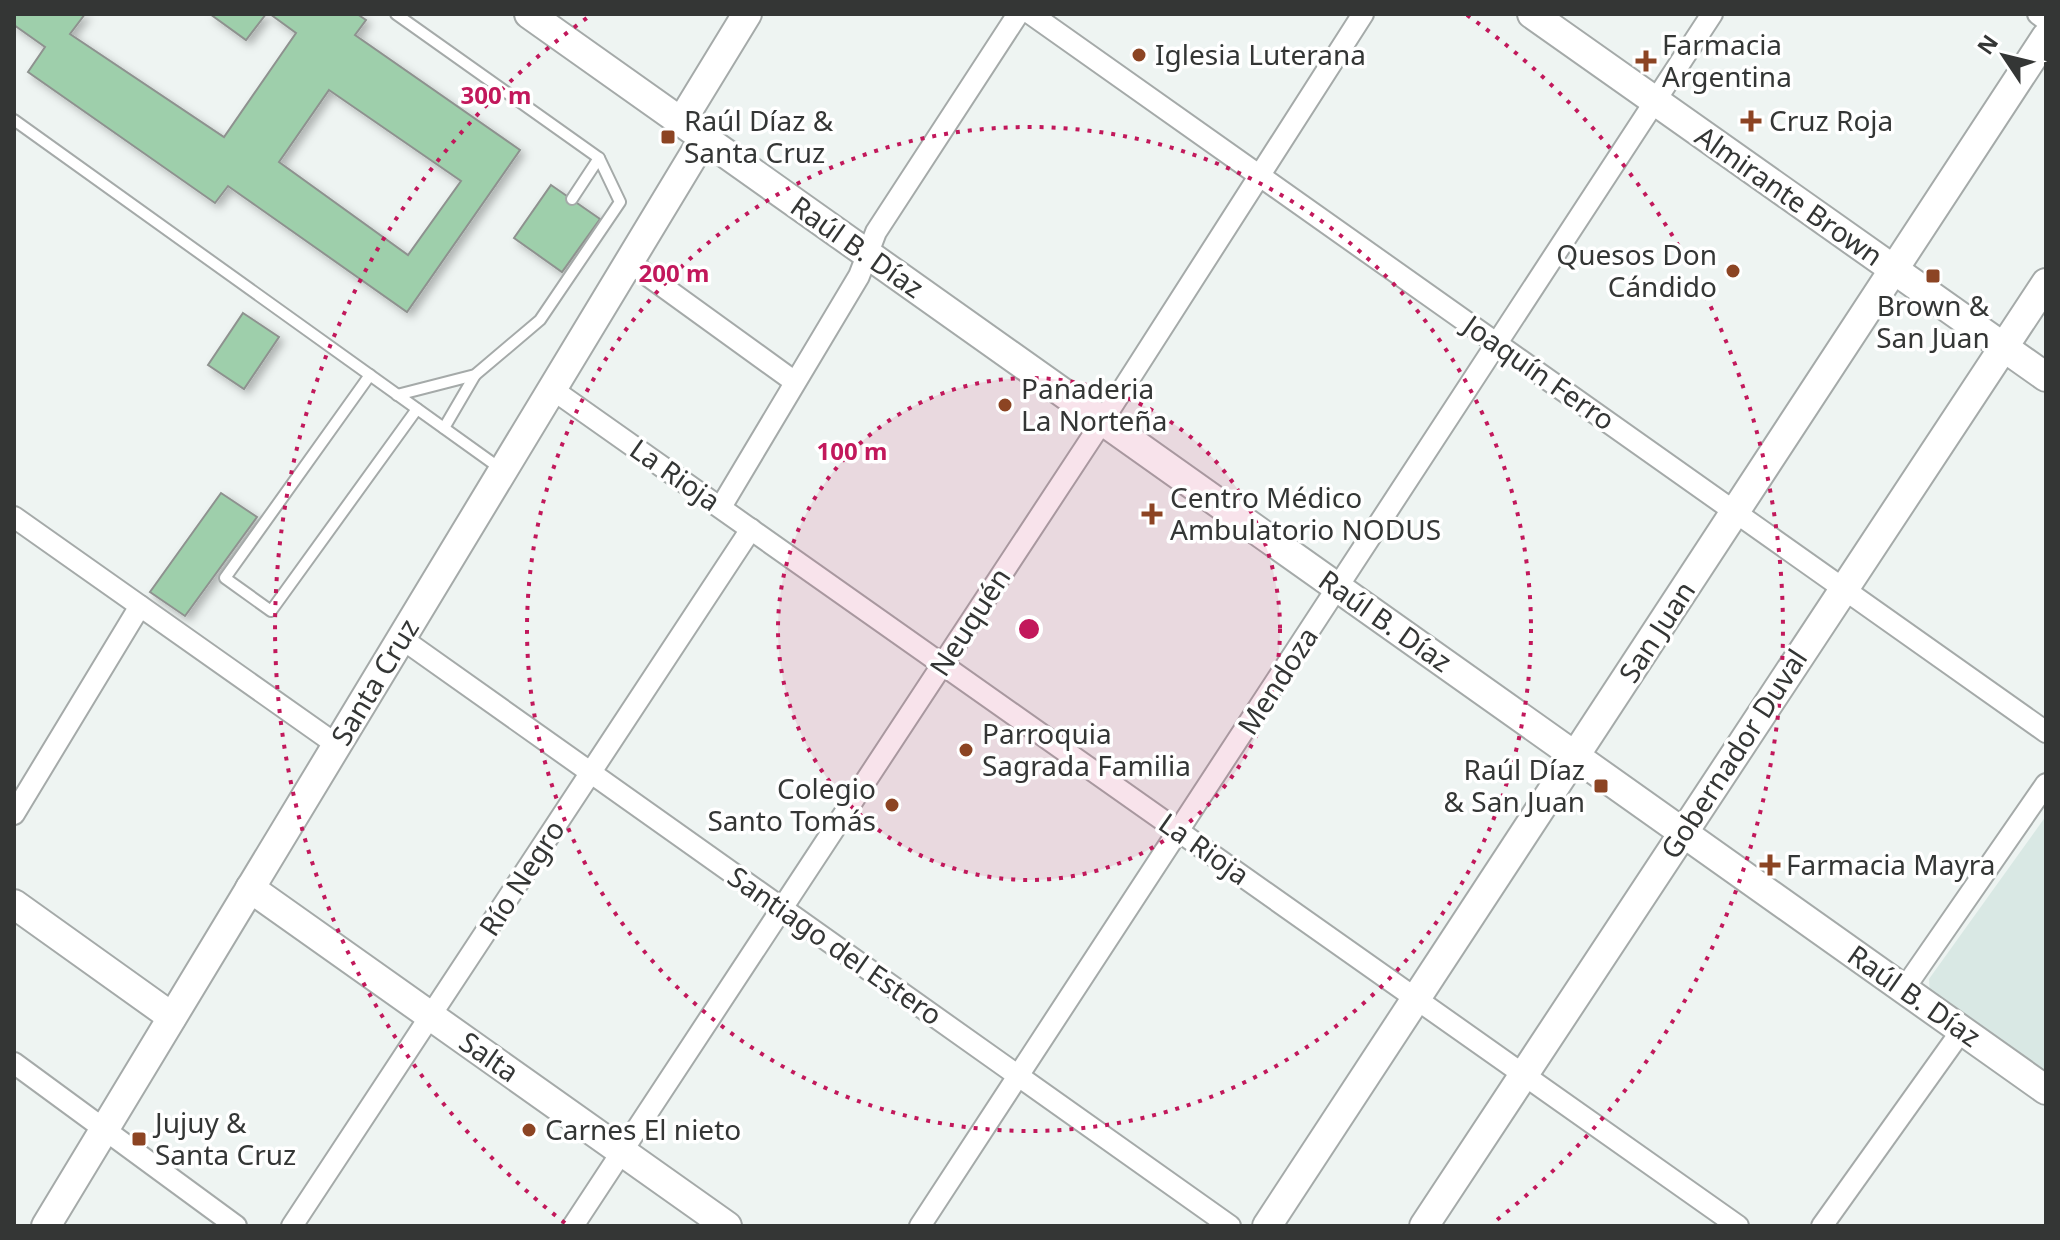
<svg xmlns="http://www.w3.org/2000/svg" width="2060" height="1240" viewBox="0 0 2060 1240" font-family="'Noto Sans',sans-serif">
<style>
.built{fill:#d9e8e4}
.building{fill:#9ecfab;stroke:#8e928f;stroke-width:2;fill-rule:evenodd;filter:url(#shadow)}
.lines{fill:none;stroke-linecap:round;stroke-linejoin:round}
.lane-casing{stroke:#a5aaa9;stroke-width:14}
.street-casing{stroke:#a5aaa9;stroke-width:24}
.secondary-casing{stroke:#a5aaa9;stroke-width:32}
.lane{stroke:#fff;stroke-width:10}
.street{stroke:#fff;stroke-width:20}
.secondary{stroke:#fff;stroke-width:28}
.ring{fill:none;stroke:#c2185b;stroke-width:4;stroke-dasharray:4 8}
.poi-dot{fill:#8c4423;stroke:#fff;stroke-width:3}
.labels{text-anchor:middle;stroke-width:7;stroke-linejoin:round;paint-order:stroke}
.poi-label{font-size:28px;fill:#343635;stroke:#fff;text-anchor:start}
.street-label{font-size:28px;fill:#343635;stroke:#fff}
.centre{fill:#c2185b;stroke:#fff;stroke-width:4}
.ring-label{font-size:24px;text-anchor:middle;font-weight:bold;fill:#c2185b;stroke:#fff;stroke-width:7;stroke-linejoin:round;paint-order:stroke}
</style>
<defs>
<filter id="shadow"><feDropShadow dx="4.5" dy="4.5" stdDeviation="4" flood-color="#0004"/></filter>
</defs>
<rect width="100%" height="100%" fill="#eef4f2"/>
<!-- built -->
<path class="built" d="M2046,816v263l-116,-81 -1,-19z"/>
<!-- building -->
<g class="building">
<path d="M14,14h71l-15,20 154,103 72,-104 -26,-19h87l9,6 -11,15 165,115 -113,162 -179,-126 -13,17 -187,-131 17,-25 -31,-22zM329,90l132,91 -53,74 -129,-93z"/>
<path d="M210,14h56l-20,26z"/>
<path d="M551,185l49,34 -38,53 -48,-34z"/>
<path d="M243,313l36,24 -35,52 -36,-24z"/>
<path d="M221,493l36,24 -72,99 -35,-24z"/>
</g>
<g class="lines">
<defs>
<g id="lane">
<path d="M396,14l203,144 21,44 -80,118 -65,55 -78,20"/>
<path d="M14,120l487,349"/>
<path d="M572,199l27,-41"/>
<path d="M370,375l-145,203 46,33 146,-202"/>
<path d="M444,428l31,-53"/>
</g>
<g id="street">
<path d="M1031,14l1015,718"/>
<path d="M2038,14l8,6"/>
<path d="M629,262l166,120"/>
<path d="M552,389l1186,837"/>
<path d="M721,507l138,-231 17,-44 142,-218"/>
<path d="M14,517l323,228"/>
<path d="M401,638l829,588"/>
<path d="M14,814l126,-208"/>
<path d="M1904,989l142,-205"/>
<path d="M14,1063l222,163"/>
<path d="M292,1226l459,-697"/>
<path d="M573,1226l523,-795 267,-417"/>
<path d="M920,1226l792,-1212"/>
<path d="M1822,1226l140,-196"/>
</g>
<g id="secondary">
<path d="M529,14l1517,1076"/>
<path d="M1532,14l514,363"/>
<path d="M681,122l66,-108"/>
<path d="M250,888l477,338"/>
<path d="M14,904l158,113"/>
<path d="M46,1226l658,-1088"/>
<path d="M1267,1226l779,-1189"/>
<path d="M1424,1226l622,-943"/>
</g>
</defs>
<!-- lane casing -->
<use href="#lane" class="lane-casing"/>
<!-- street casing -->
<use href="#street" class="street-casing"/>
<!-- secondary casing -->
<use href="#secondary" class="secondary-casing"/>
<!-- lane -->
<use href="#lane" class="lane"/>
<!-- street -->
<use href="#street" class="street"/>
<!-- secondary -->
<use href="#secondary" class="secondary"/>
</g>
<!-- distance rings -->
<circle cx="1029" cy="629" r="251" fill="#c2185b" fill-opacity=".12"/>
<g class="ring">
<circle cx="1029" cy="629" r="251"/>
<circle cx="1029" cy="629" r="502"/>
<path d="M565 1223A754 754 0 0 1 591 15M1467 15A754 754 0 0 1 1493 1223"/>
</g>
<!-- markers -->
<g class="poi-dot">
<circle cx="1139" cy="55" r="8"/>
<path d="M1642 49h8v8h8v8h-8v8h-8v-8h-8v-8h8z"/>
<path d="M1747 109h8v8h8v8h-8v8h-8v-8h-8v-8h8z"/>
<rect x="660" y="129" width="16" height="16" rx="4"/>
<circle cx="1733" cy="271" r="8"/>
<rect x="1925" y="268" width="16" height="16" rx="4"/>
<circle cx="1005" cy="405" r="8"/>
<path d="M1148 502h8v8h8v8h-8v8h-8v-8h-8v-8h8z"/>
<circle cx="966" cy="750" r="8"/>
<rect x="1593" y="778" width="16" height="16" rx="4"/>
<circle cx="892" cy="805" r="8"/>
<path d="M1766 853h8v8h8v8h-8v8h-8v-8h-8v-8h8z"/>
<circle cx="529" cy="1130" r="8"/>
<rect x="131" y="1131" width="16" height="16" rx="4"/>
</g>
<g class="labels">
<!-- poi labels -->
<g class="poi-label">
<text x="1662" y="55">Farmacia<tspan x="1662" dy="32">Argentina</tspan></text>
<text x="1155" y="65">Iglesia Luterana</text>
<text x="684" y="131">Raúl Díaz &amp;<tspan x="684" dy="32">Santa Cruz</tspan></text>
<text x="1769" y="131">Cruz Roja</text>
<text x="1717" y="265" text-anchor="end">Quesos Don<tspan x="1717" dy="32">Cándido</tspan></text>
<text x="1933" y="316" text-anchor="middle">Brown &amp;<tspan x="1933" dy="32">San Juan</tspan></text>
<text x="1021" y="399">Panaderia<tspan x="1021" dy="32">La Norteña</tspan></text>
<text x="1170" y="508">Centro Médico<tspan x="1170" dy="32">Ambulatorio NODUS</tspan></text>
<text x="982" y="744">Parroquia<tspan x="982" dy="32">Sagrada Familia</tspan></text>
<text x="1585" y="780" text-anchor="end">Raúl Díaz<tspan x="1585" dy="32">&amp; San Juan</tspan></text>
<text x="876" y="799" text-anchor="end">Colegio<tspan x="876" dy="32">Santo Tomás</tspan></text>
<text x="1786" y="875">Farmacia Mayra</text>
<text x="155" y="1133">Jujuy &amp;<tspan x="155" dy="32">Santa Cruz</tspan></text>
<text x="545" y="1140">Carnes El nieto</text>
</g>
<!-- street labels -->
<g class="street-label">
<text transform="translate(1789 196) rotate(35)" y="10">Almirante Brown</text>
<text transform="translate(857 247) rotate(35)" y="10">Raúl B. Díaz</text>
<text transform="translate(1539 373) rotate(35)" y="10">Joaquín Ferro</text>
<text transform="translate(675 475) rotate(35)" y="10">La Rioja</text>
<text transform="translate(1385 621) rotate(35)" y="10">Raúl B. Díaz</text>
<text transform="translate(970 622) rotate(-57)" y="10">Neuquén</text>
<text transform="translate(1657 632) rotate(-57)" y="10">San Juan</text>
<text transform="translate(1278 681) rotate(-57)" y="10">Mendoza</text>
<text transform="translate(375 682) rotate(-59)" y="10">Santa Cruz</text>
<text transform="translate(1734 754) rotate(-57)" y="10">Gobernador Duval</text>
<text transform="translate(1204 849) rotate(35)" y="10">La Rioja</text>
<text transform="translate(522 878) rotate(-57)" y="10">Río Negro</text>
<text transform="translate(835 946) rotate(35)" y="10">Santiago del Estero</text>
<text transform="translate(1914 996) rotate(35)" y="10">Raúl B. Díaz</text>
<text transform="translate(489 1057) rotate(35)" y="10">Salta</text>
</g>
</g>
<circle cx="1029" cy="629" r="12" class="centre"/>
<g class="ring-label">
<text x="496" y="104">300 m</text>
<text x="674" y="282">200 m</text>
<text x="852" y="460">100 m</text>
</g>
<!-- border -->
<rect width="2060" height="1240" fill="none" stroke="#343635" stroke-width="32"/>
<!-- north arrow -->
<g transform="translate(2004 56) rotate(305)" stroke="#ffffff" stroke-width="6" paint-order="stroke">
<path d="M0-6L14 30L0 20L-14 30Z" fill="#343635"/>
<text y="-12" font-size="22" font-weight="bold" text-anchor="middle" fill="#343635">N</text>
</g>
</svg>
